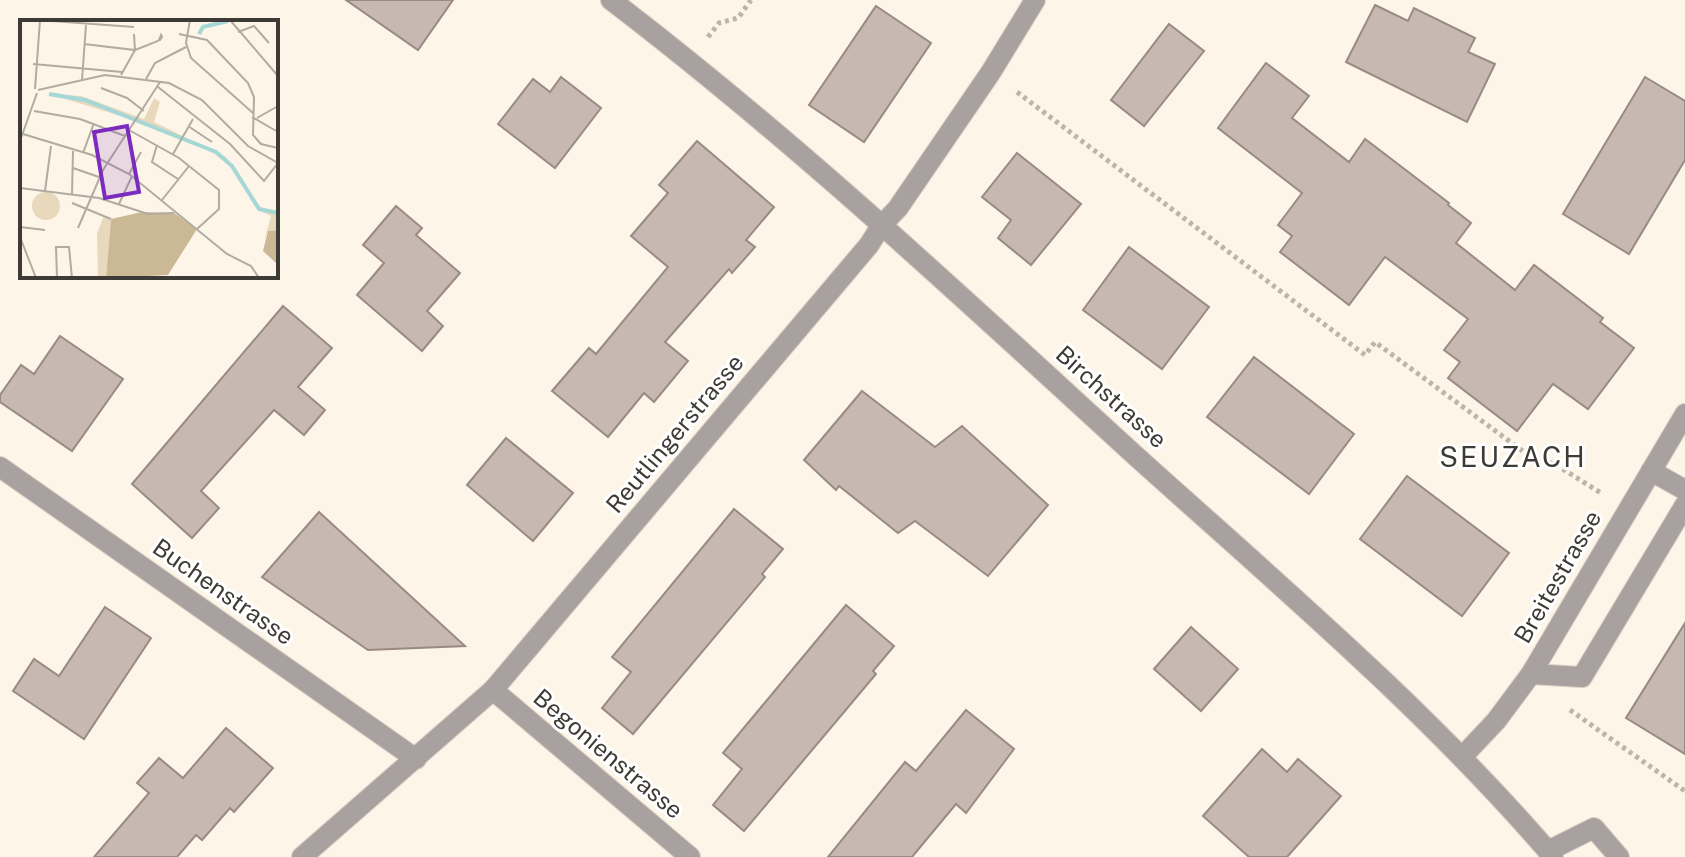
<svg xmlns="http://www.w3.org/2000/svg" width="1685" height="857" viewBox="0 0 1685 857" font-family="'Public Sans',sans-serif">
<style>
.building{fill:#c7b9b1;stroke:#998b84;stroke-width:2}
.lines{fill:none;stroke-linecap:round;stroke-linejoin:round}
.lane-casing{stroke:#d7d0c4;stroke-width:22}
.street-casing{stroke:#d7d0c4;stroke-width:22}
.path{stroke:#bbb5ab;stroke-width:5;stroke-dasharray:4 4;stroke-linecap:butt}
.lane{stroke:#a8a19f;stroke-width:20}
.street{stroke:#a8a19f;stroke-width:20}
.labels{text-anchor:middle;stroke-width:6;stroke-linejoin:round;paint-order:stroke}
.street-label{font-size:24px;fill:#3e3b36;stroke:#fff}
.quarter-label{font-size:28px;letter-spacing:2px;fill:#3e3b36;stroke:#fff}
.inset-river{fill:none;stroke:#a5d7d6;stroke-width:4}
.inset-road{fill:none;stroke:#b1aba1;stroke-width:2}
.view{fill:#7b2cbf;fill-opacity:0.15;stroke:#7b2cbf;stroke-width:4}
.inset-edge{fill:none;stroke:#3e3b36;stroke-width:4}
</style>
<rect width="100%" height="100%" fill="#fdf5e8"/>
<!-- building -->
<g class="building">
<path d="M346,0h107l-35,50z"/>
<path d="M1375,5l33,16 6,-13 61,30 -7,14 27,12 -28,58 -121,-60z"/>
<path d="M876,6l55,37 -67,99 -55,-37z"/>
<path d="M1169,24l35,27 -60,75 -33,-26z"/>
<path d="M1266,63l43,33 -17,22 57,44 16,-23 84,64 -1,2 23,18 -15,20 59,47 19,-25 69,53 -3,4 34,26 -46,61 -35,-25 -36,47 -69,-53 12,-16 -16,-12 24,-31 -83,-62 -36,48 -69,-53 12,-16 -14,-11 24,-32 -84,-65z"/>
<path d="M561,77l40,31 -46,60 -57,-44 35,-45 17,13z"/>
<path d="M1645,77l40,24v59l-56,94 -66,-40z"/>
<path d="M697,141l77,66 -28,33 9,7 -23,26 -3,-4 -64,73 23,19 -34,41 -10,-9 -36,44 -56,-46 37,-43 7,6 72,-87 -37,-31 37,-43 -9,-8z"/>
<path d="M1017,153l64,51 -50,61 -33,-27 13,-18 -29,-23z"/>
<path d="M396,206l26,22 -6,7 44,38 -33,38 16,15 -21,25 -65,-56 27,-32 -21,-18z"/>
<path d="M1129,247l80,60 -47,62 -79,-59z"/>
<path d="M283,306l49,42 -34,39 27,23 -21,25 -30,-25 -73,81 18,17 -27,30 -60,-54z"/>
<path d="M60,336l63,43 -51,72 -72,-49v-7l21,-30 13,9z"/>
<path d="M1254,357l100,77 -45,60 -102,-77z"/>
<path d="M862,391l73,56 27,-21 86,79 -60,71 -73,-55 -17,12 -59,-47 -3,4 -32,-30z"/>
<path d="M506,438l67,55 -40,48 -66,-56z"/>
<path d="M1407,476l102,77 -47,63 -102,-77z"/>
<path d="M734,509l49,40 -21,25 3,3 -132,157 -31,-26 29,-36 -19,-15z"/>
<path d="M319,512l146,134 -97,4 -106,-73z"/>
<path d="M846,605l48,41 -21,25 3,3 -132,157 -31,-26 29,-36 -19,-16z"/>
<path d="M105,607l46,31 -67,101 -71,-48 21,-32 25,17z"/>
<path d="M1685,623v131l-59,-36z"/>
<path d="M1191,627l47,42 -37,42 -47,-42z"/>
<path d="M966,710l48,39 -48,64 -10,-9 -44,53h-84l77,-95 11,9z"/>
<path d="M226,728l47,40 -39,44 -4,-4 -28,32 -6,-5 -19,22h-83l55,-64 -12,-10 22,-25 24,20z"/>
<path d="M1262,749l25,23 11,-13 43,37 -54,61h-38l-46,-41z"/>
</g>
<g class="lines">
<defs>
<g id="lane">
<path d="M1651,471l34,19"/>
<path d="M1531,674l51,3 103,-172"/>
<path d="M1548,851l46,-23 25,29"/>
</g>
<g id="street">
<path d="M611,0c185,141 355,301 527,458 142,128 291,254 415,399"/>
<path d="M0,467l416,292"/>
<path d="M493,690l197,167"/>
<path d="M1462,757l34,-36 35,-47 154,-260"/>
<path d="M302,857l191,-167 376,-445 12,-19 17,-18 93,-136 44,-72"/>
</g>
</defs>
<!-- lane casing -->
<use href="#lane" class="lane-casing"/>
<!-- street casing -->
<use href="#street" class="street-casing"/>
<!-- path -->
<g class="path">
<path d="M708,37l11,-14 19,-5 13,-18"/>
<path d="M1017,92l348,263 10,-13 149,110 34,14 43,27"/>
<path d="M1570,710l115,81"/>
</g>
<!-- lane -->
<use href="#lane" class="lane"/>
<!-- street -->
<use href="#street" class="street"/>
</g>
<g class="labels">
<!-- street labels -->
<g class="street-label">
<text transform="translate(1111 397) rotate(42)" y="8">Birchstrasse</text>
<text transform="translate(675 434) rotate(-50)" y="8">Reutlingerstrasse</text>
<text transform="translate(1558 577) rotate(-60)" y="8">Breitestrasse</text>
<text transform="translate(223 592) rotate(35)" y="8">Buchenstrasse</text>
<text transform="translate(608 754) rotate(40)" y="8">Begonienstrasse</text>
</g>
<!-- quarter labels -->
<g class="quarter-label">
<text x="1513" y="467">SEUZACH</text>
</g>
</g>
<!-- overview -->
<g transform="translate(20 20)">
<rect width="258" height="258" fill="#fdf5e8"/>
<path d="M29,74l32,2 63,23 10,-21 6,4 -6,20 72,35 35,51 17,3v19l-10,1 -4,10 7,-25 -13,-6 -27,-43 -16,-13 -52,-25zM12 186a14 14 0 1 1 28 0a14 14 0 1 1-28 0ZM84,196l7,3 -5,59h-8l-1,-45z" fill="#e8d9bd"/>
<path d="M122,192l32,1 23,16 -29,46 -62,3 5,-59zM258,210v35l-15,-14 5,-20z" fill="#cbb895"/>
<path class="inset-river" d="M179,14l4,-7 25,-6M29,74l36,6 131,52 16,14 27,43 19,4"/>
<path class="inset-road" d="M18,0l96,7M170,0l-4,23 5,15 62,55M210,0l48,56M218,12l16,-6 15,17M159,14l28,6 41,43 6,14 -1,38 8,9 17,4M64,24l51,6 -1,-16M13,44l89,8M101,55l14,-25 23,-9 1,-1h1l2,-3 -1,-2 -2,5M126,59l9,-16 31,-16M62,60l4,-55M138,67l72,57 34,37 14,-18M81,68l26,10 17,13M15,69l5,-69M18,70l67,-15 64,8 33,17 46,46 30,17M14,91l46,8 45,17M232,97l26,15M237,98l21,-12M168,106l24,16M109,110l50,28 40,32v19l-22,20M3,114l69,21 37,19 98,80 24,12 8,12M0,121l17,-48M137,125l-5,17 26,17M63,133l11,-30M153,134l20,-35M53,148l26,9M109,154l12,-22M0,168l79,10 49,16 26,-1M25,171l6,-45M52,174l1,-43M142,180l27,-34M52,183l39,16M99,184l13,-28M0,207l25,3M58,208l25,-58 57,-88M0,217l16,41M37,258l-1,-31h13l3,31"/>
<path class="view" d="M107,106l12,66 -34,6 -11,-66z"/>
<rect width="258" height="258" class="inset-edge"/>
</g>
</svg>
